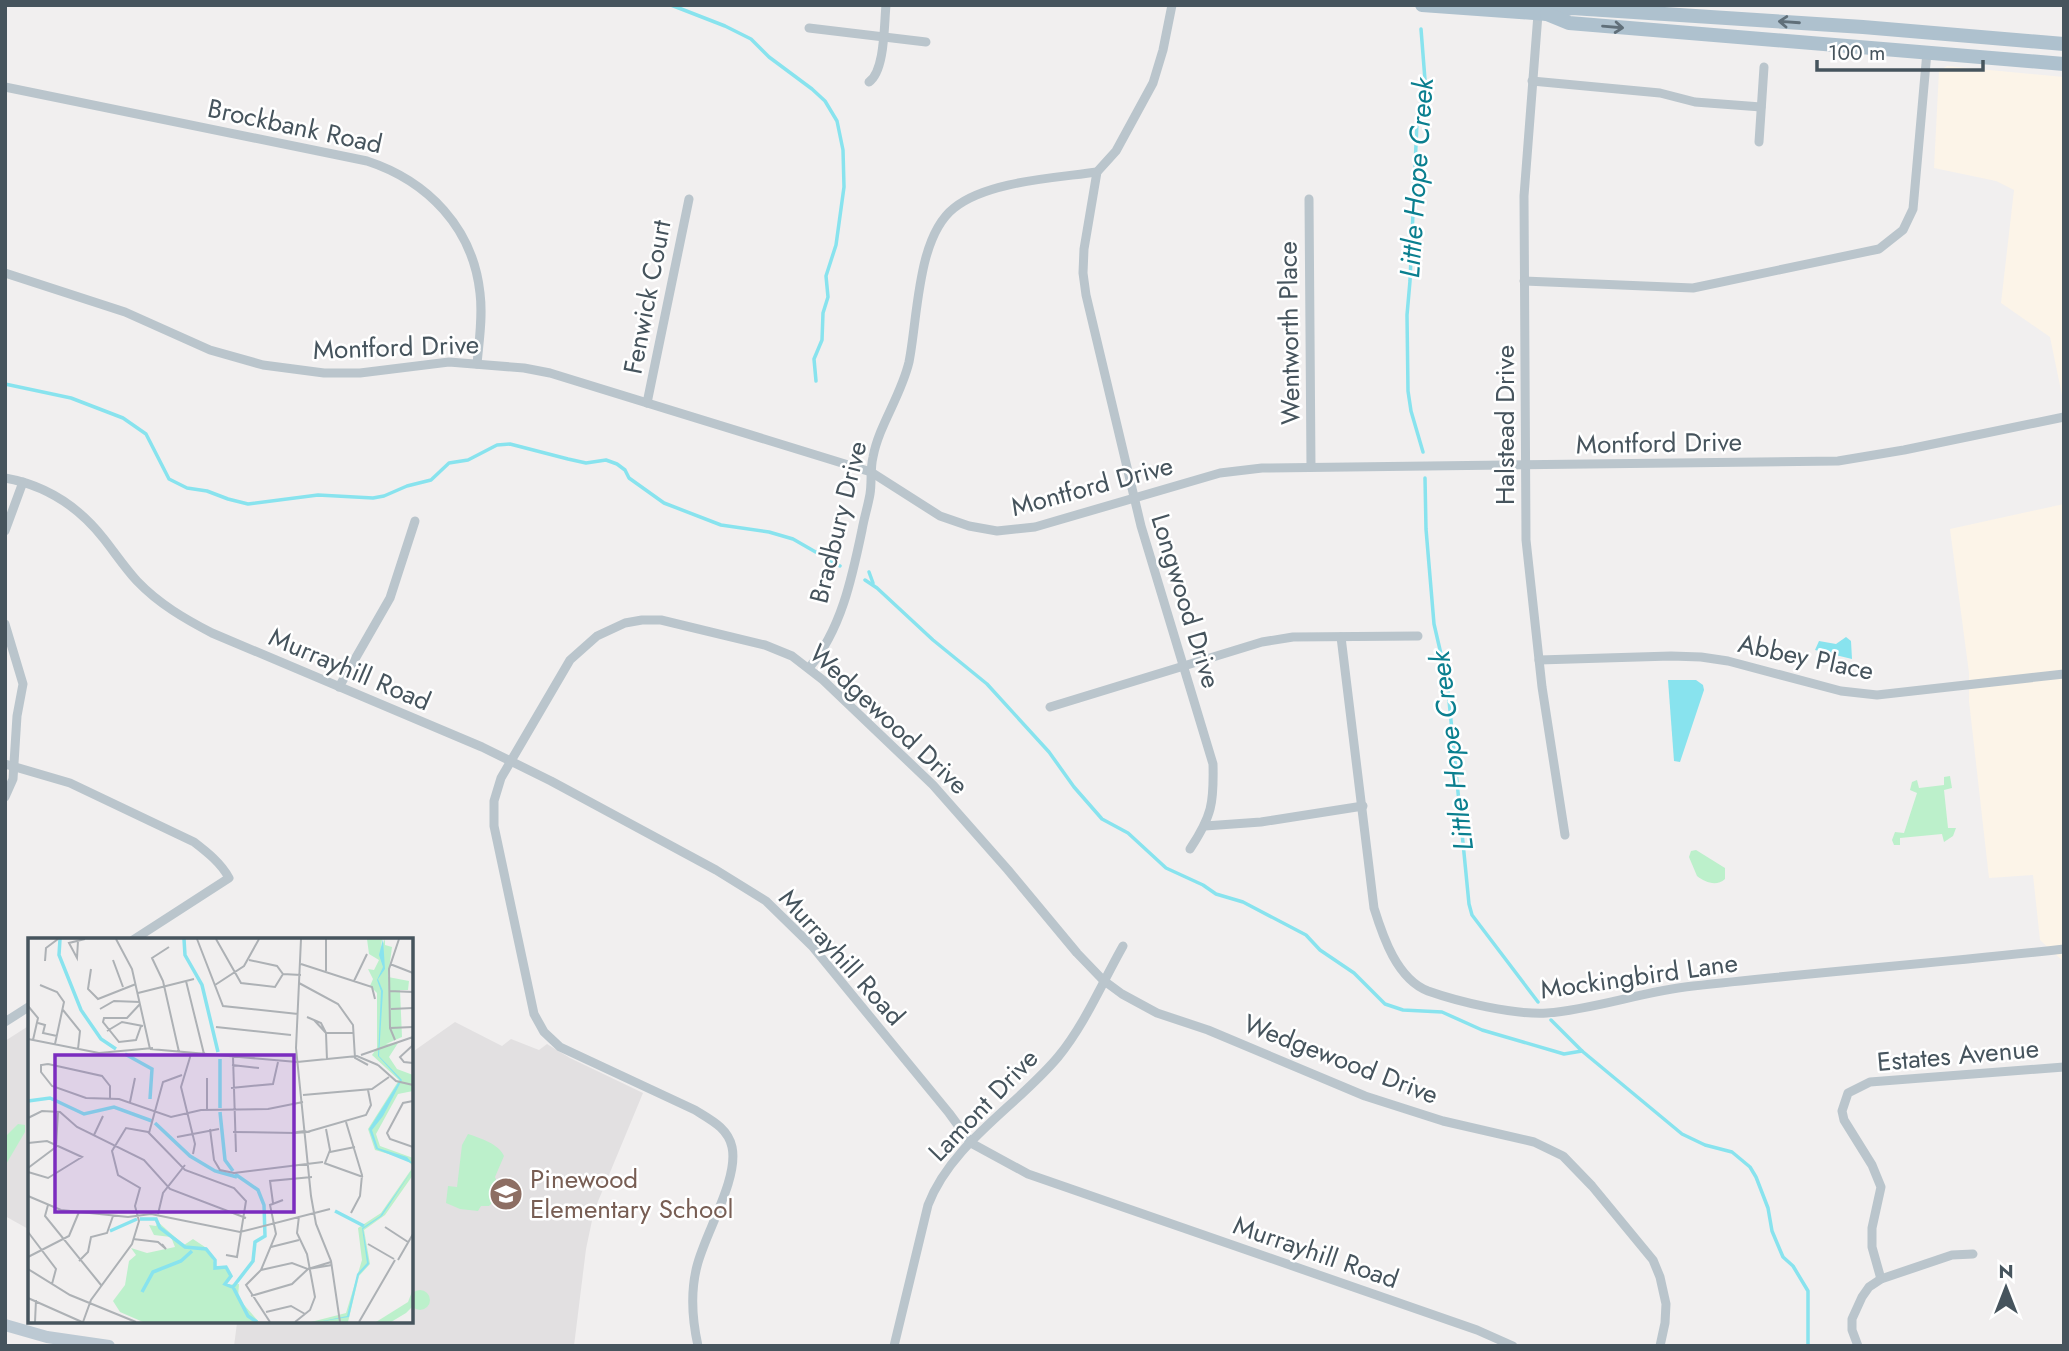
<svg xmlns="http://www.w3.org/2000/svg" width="2069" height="1351" viewBox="0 0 2069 1351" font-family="Jost,sans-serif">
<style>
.commercial{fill:#fcf4e8}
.education{fill:#e2e0e1}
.green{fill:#bcf0cb}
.water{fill:#88e3ee}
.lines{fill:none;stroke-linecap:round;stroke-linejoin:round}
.stream{stroke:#88e3ee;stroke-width:3.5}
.street{stroke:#bac5cc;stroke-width:9}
.secondary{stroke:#bcc9d3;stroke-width:12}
.primary{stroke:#aec1ce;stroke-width:14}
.oneway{stroke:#606f79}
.labels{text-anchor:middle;stroke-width:5;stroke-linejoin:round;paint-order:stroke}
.street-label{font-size:26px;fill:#46545d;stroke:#fff}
.education-label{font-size:26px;fill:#785e54;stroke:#fff;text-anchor:start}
.water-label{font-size:28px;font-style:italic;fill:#0a7f8f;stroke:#fff}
.inset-river{fill:none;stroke:#88e3ee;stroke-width:3.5}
.inset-road{fill:none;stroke:#adb1b5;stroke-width:2}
.view{fill:#7b2cbf;fill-opacity:0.15;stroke:#7b2cbf;stroke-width:3.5}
.inset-edge{fill:none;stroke:#46545d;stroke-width:3.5}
</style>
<rect width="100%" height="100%" fill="#f1efef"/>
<!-- commercial -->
<g class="commercial">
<path d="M1947,66l117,11v328l-14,-68 -49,-34 13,-113 -18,-9 -62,-13 5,-97z"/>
<path d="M2064,504v458l-24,-22 -7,-65 -44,3 -20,-177v-28l-19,-144z"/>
</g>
<!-- education -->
<g class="education">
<path d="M455,1022l47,24 9,-7 28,11 8,-6 23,14 73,35 -49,118 -8,38 -12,97h-340l3,-23 -5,-2h179v-268z"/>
<path d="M30,1025v205l-25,-14v-175z"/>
</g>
<!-- green -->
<g class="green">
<path d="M1950,776l2,12 -8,2 4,38h8l-3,8 -9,6 -2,-8 -42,4v7h-6l-2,-5 3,-8 9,1 13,-40 -7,-3 2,-8 5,-2 2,8 25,-3v-8z"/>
<path d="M1696,850l29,18v11c-9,8 -20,3 -28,-3l-8,-19 2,-6z"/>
<path d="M18,1124l7,1v7l-20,34v-29z"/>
<path d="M468,1134c12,4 31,10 36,22l-9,21c5,10 2,22 -6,29h-8l-3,5 -18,-2 -14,-6 2,-17 9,1 5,-42z"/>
<circle cx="420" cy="1300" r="10"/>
</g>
<!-- water -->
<g class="water">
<path d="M1846,637l5,4 1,18 -37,-9 4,-9 17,3z"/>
<path d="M1668,680h28l7,5 1,5 -24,72 -6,-1z"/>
</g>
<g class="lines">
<!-- stream -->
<g class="stream">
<path d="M671,5l54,21 26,13 18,18 43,32 13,12 12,20 6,29 1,37 -8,58 -10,31 2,21 -5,16 -1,27 -8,19 2,22"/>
<path d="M1421,29l4,51 -8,42 -7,159 -3,34 1,76 3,20 12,41"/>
<path d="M5,384l66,14 52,20 23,16 23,45 18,9 20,3 21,8 20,5 70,-9 55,3 11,-2 23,-10 24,-6 18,-17 19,-3 29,-15 13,-1 58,15 18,4 20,-3 11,4 8,6 4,8 35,25 57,22 48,7 24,7 47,27"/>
<path d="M1425,478l1,51 8,95 13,56 22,224 3,11 66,87"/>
<path d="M869,572l4,11"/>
<path d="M865,580l12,8 56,52 54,44 62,68 25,35 28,32 26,14 38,35 37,17 13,9 27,8 63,33 14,15 34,23 31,31 18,6 39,2 40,18 82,24 18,-3"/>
<path d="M1551,1020l31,31 100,83 23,11 27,7 18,15 6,10 12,31 4,23 11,26 10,9 15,25v55"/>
</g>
<!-- street -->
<g class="street">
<path d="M1172,5l-9,45 -10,33 -37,68 -19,21 -13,77 -1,24 3,22 55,231 72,238c1,39 -1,52 -23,85"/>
<path d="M1538,14l-14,182 2,344 16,147 23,148"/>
<path d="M809,28l117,14"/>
<path d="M1532,81l128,12 35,9 66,5"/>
<path d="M869,82c16,-11 15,-57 17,-77"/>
<path d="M5,87l362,74c61,20 106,67 113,132 3,24 -1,48 -3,71"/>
<path d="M1759,142l5,-75"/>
<path d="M1309,199l2,268"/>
<path d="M5,273l120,39 85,38 53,15 61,8h36l89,-11 75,6 26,5 321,99 69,44 29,10 28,5 38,-4 185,-54 42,-5 576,-7 66,-11 160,-33"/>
<path d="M1524,281l169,7 186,-39 24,-19 10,-21 14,-157"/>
<path d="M647,403l42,-204"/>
<path d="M5,478c40,7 74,29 99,61 11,14 21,29 33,42 22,23 48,38 75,52l270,114 69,34 165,89 50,31 46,45 137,167 22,30 57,31 449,156 36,16"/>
<path d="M5,531l18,-49"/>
<path d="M5,624l18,60 -6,32 -4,63 -8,18"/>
<path d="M1341,637l33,271c9,29 23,71 54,83 31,11 86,24 119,22 49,-4 97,-22 146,-27 124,-14 247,-23 371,-37"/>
<path d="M1539,660l132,-4 30,1 27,4 113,30 36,4 187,-21"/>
<path d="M809,668c32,-38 43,-90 53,-138 2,-12 6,-24 8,-36 2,-12 0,-25 3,-37 6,-32 28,-61 36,-95 9,-45 8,-125 45,-154 33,-27 102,-30 143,-36"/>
<path d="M339,687l51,-89 25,-77"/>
<path d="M1050,707l212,-65 31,-5 125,-1"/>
<path d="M5,764l65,19 124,59c13,10 27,21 35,36l-96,62"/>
<path d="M1205,826l56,-4 102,-16"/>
<path d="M5,1022l25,-16"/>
<path d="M1881,1279l-9,-32v-19l9,-41 -9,-22 -28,-45 -2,-9 6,-18 22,-11 194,-15"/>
<path d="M698,1346c-6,-27 -8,-53 -1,-80 8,-33 42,-87 35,-119 -4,-19 -21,-27 -37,-37l-135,-63 -16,-15 -10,-18 -40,-188v-25l7,-23 69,-118 27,-24 28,-13 17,-3h19l104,25 27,11 31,24 110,105 75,85 69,83 26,27 19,14 35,19 51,17 157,66 78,25 91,21 29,14 29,30 61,74 7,17 6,27 -1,19 -5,23"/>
<path d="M894,1346l34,-141c24,-62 88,-98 130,-148 27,-33 44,-74 65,-111"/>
<path d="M1858,1346l-6,-16v-11l10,-22 7,-10 12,-8 71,-24 21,-1"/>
</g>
<!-- secondary -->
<path class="secondary" d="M5,1325l42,12 62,9"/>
<!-- primary -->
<g class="primary">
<path d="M1422,5l125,9 25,-6 291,19 201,17"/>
<path d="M1547,14l22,9 495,41"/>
</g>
</g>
<!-- one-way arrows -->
<defs><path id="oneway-shaft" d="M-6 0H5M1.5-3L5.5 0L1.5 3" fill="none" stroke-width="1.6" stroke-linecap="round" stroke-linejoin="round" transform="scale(1.75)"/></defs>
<g class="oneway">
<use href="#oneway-shaft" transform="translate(1789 22) rotate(-176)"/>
<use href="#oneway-shaft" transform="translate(1613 27) rotate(5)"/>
</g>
<!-- icons -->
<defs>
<symbol id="school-disc" viewBox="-11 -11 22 22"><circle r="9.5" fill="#8d6e63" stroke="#fff"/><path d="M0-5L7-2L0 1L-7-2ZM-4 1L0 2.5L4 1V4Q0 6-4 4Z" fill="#fff"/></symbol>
</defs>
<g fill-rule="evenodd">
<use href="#school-disc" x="487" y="1175" width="38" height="38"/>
</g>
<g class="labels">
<!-- street labels -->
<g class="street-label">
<text transform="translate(295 126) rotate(12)" y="9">Brockbank Road</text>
<text transform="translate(647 297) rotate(-79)" y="9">Fenwick Court</text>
<text transform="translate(1289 333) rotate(-91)" y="9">Wentworth Place</text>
<text transform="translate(396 347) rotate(-2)" y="9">Montford Drive</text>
<text transform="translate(1505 425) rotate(-90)" y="9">Halstead Drive</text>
<text transform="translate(1659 443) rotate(-1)" y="9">Montford Drive</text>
<text transform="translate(1092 486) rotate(-15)" y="9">Montford Drive</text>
<text transform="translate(838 522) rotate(-76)" y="9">Bradbury Drive</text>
<text transform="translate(1186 601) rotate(73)" y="9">Longwood Drive</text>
<text transform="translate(1806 657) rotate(12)" y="9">Abbey Place</text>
<text transform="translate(350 669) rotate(23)" y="9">Murrayhill Road</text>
<text transform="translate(889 719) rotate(43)" y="9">Wedgewood Drive</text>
<text transform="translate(842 957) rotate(48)" y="9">Murrayhill Road</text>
<text transform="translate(1639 976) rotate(-8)" y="9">Mockingbird Lane</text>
<text transform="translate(1958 1055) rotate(-5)" y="9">Estates Avenue</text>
<text transform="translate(1341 1059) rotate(21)" y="9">Wedgewood Drive</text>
<text transform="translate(983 1105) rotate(-46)" y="9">Lamont Drive</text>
<text transform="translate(1316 1252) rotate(19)" y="9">Murrayhill Road</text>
</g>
<!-- education labels -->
<g class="education-label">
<text x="530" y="1188">Pinewood<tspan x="530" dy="30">Elementary School</tspan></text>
</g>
<!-- water labels -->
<g class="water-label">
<text transform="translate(1416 178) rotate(-86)" y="10">Little Hope Creek</text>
<text transform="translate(1451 751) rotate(-97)" y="10">Little Hope Creek</text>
</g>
</g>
<!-- overview -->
<g transform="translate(28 938)">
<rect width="385" height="385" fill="#f1efef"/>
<path d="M339,1h15l-1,9 4,-9v6l7,2 -4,30 21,4 -1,9h-8l2,47 -16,7 12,-1 -9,14 8,12 16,6v16l-15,3 -22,40 4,12 33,12v8l-7,-7 -31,-9 -7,-21 31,-49 -27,-25 5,-7v-55l-7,-7 3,-7 -5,-10 6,1 5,-10 -10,-6zM385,229v8l-28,40 -21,15 6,34 -11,12 -11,46h-37l35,-9 16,-53 -4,-32 23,-15zM130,284l26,23 9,-6 15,10 8,18 10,-1 4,8 -3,11 12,-1 -1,14 21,24h-116l-23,-10 -7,-11 12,-16 4,-24 7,-6 -5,-7 16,5 28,-6 -4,-10 -17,-2 -5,-10 7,1zM385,351v17l-7,7 -15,9h-15l32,-20z" fill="#bcf0cb"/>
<path d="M355,1l2,30 -7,10 5,12 -4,65 23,24 -19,36 -11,14 6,18 29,9 6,7 -37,-15 -7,-20 31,-49 -22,-24 3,-65 -4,-11 6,-13 -4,-12zM385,231l-31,47 -19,13 6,35 -10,11 -10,42 -31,5 29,-6 10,-42 10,-11 -5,-35 18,-12z" fill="#88e3ee"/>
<path class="inset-river" d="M32,1l-1,16 22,55 20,29 15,10M156,1l1,16 17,30 16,67M97,116l27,15 -2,30M192,121v49M0,163l22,-3 34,16 30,-7 38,14M192,174l5,48 8,11M127,185l35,33 25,15 22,6M207,236l23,16 6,15 1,31 -10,6 -2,19 -20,26 15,29 9,6M307,273l29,15M112,281h16l4,9 25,19 21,2 9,11v8l11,-1 5,9 -6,8 7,3M82,293l27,-12M114,354l11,-20 28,-11 11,-10"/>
<path class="inset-road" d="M88,1l16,30 18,80M169,1l26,67 75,8M188,1l25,44 34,4 8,-13M273,1l-5,109 15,148 5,28 15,37 9,61M50,3l-1,17 -8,-15 16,-4M141,9l-17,11 11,23 16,71M85,22l10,27M221,22l28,6 6,8 18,1M17,23l1,-13 12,-9M273,26l71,23 3,12M362,26l23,9M63,31l-3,20 10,10 38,-15M298,33v-32M158,43l18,73M326,43l13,-27M271,45l39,21 15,21 2,33 13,7M12,47l17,7 7,10 -9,42M187,47l29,-19 15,-27M361,53l24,1M110,55l56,-14M112,66l-13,14h-23l-1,4 16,20 17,-2 5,-14M0,68l10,12 -5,22M72,71l14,-8 26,1M363,71l22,-1M35,72l17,21 -2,18M279,79l14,6 5,10 -12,-13M10,85l7,2 -2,8 14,3M188,89l75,8M362,90l23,-1M79,93l15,-9 21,4M385,99l-1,9 -12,11 4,5 9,1M0,101l71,14 54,-5M367,102l-5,-12 -1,-59 10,-30M122,111l147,13M163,116l-10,33 14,57 -2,10M333,117l52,-18M205,119l3,95M299,122l-1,-27h27M269,124l60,-6 21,9M20,126l-7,1v7l11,14 34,12 33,1 52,18 30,-7 67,-1 35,-7M20,126l54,12 8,10v12M204,127l27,3M350,127l18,16 17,4M179,140v31M203,150l42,-4 5,-22M275,157l69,-6 17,-12M385,163l-10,2 -16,30 3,6 23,8M102,164l5,-24M0,180l14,-7 18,1 17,15 67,33 26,29 76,29M318,184l16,53 -2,21 -9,17M182,191l4,31 6,10 14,3 89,-11M205,194l62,1M269,194l8,-1 2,1 -12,1zM279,194l59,-17 5,-10 -3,-15M121,195l14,-51 19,-7M66,197l9,-19M149,199l42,-8M0,205l19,-2 35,16 -34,21 -20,-6M302,214l25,-5M296,225l39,14M297,225l5,-13 -4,-21M0,230l28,-21 2,-36M0,258l33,14 67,7 23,-3 89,18 90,-23M245,265l-3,-22 42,-4M20,267l-3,11 56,69M130,276l5,-21 22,-28M357,289l23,15M0,294l28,37 -4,15M105,301l25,3 8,7 -4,-5M340,306l26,15M243,309l28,-7M0,319l41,-21 10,-24M370,322l15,-26M51,323l9,-9 3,-15 16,-4 6,-17M303,324l-23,7 24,-4M0,331l42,26 66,27M223,358l41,-12 16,-15 -16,-6 -31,7M0,360l54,24M238,374l25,-6 14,8M7,384l1,-22M55,384l8,-22 41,-56 7,-23 -4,-15 5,-18 -22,-13 -6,-24 14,-23 22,4 37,38 49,18 12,13 -9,56 -11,-2M242,384l-24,-37 15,-15 15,-36 -6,-29 13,-5M267,384l15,-12 5,-13 -8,-43 -10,-21 2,-17M331,384l36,-62"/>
<path class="view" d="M27,117h239v157h-239z"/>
<rect width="385" height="385" class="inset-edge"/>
</g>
<!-- border -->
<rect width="2069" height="1351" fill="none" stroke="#46545d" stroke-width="14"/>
<!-- north arrow -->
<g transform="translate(2006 1288)" stroke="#ffffff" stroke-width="5" paint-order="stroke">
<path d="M0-5L12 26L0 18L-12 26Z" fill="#46545d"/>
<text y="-10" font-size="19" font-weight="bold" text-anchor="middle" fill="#46545d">N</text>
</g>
<!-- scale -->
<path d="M1817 60v10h166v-10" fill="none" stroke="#46545d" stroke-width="3.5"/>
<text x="1828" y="60" font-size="21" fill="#46545d" stroke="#ffffff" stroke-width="5" paint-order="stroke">100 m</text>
</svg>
